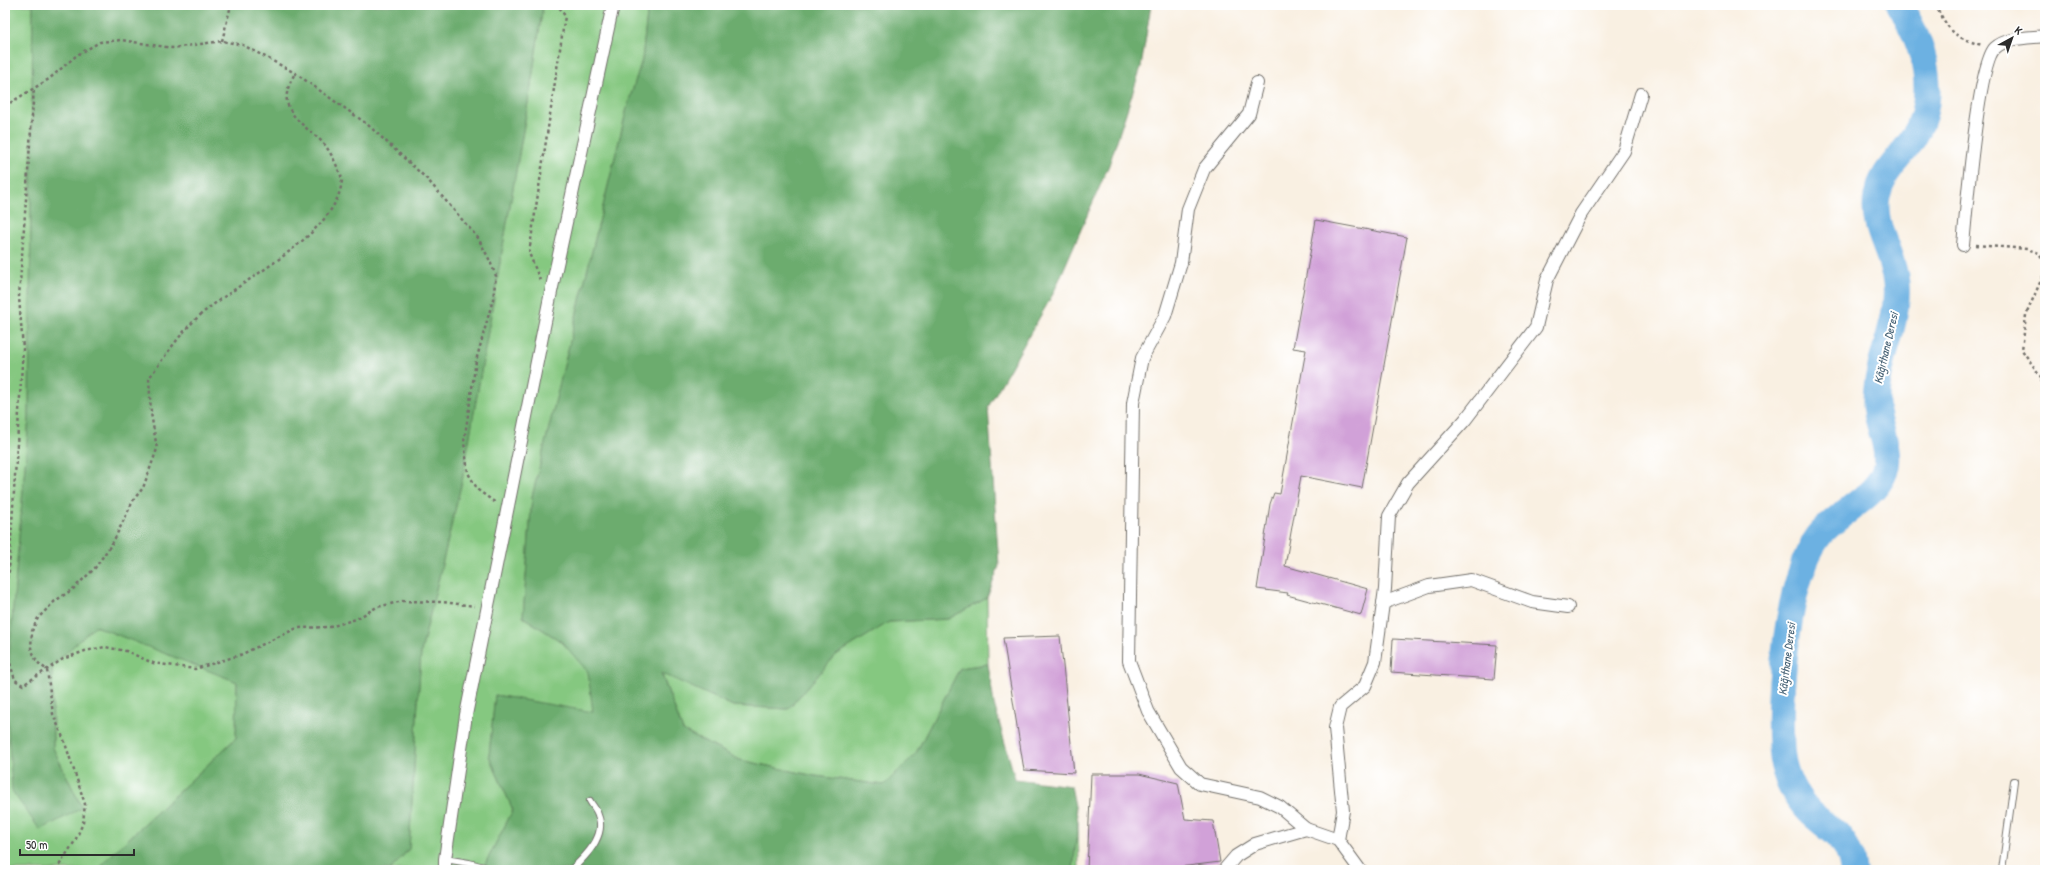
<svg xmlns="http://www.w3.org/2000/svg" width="2050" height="875" viewBox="0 0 2050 875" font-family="'Patrick Hand',sans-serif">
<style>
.green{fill:#85c880;stroke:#587a56}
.forest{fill:#6cac6e;stroke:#4c6c4c}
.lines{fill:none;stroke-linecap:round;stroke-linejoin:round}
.river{stroke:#6cb1e2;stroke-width:27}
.building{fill:#d1a1d8}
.service-casing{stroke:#73706b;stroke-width:8}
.minor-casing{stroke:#73706b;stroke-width:14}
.path{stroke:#73706b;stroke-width:2.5;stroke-dasharray:3 3;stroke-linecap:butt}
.service{stroke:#fff;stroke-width:6}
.minor{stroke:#fff;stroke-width:12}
.labels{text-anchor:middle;stroke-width:4;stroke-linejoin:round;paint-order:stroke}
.water-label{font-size:12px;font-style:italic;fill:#456174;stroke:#fff}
</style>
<rect width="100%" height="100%" fill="#fff"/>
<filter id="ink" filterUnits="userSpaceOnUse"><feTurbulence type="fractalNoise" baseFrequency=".025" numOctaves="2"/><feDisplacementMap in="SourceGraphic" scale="8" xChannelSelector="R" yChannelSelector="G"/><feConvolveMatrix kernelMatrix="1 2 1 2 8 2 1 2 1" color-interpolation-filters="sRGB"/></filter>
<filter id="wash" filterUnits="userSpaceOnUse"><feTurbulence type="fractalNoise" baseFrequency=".012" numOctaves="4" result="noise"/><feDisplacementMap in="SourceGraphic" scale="16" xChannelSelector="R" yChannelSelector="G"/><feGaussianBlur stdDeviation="0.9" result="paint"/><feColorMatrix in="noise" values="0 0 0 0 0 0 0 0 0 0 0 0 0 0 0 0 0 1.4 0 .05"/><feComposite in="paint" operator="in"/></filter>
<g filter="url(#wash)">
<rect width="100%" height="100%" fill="#f9f0e2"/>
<!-- green -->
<g class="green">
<path d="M5,5h28l-4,413 -23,275 76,115 -29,-60 -1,-83 43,-39 142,55 -1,57 -129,121 -8,11h-94z"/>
<path d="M543,5h105l-6,55 -14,44 -96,393 -9,120 39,25 27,30 5,41 -99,-18 -6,61 24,54 -31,60h-92l19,-21 12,-197 41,-171 69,-396z"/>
<path d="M987,598l1,66 -28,4 -44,85 -32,32 -69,-9 -75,-16 -57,-29 -22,-59 72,34 55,3 48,-54 53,-33 59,-3z"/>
<path d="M1078,821l1,49h-6z"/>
</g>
<!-- forest -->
<g class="forest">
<path d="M33,5h510l-12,80 -69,396 -41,171 -12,197 -19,21h-291l8,-11 129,-121 1,-56 -142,-56 -43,40 1,82 29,60 -42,22 -28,-39 -6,-98 23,-275z"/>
<path d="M648,5h503l-10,62 -32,98 -56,129 -65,113 11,159 -12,32 -39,21 -59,3 -53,33 -48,54 -55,-3 -72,-33 22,58 57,29 75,16 69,9 32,-32 44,-85 28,-4 6,40 21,75 56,7 7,35 -5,49h-591l31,-60 -24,-54 6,-61 98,17 -5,-40 -26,-30 -39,-25 9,-120 96,-393 14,-44z"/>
</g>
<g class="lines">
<!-- river -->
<path class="river" d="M1853,870c-4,-35 -23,-38 -44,-59 -17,-18 -27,-41 -28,-65 -3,-53 6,-167 37,-209 19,-25 63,-41 68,-71 4,-20 -9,-41 -10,-61 -1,-43 24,-80 20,-122 -3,-31 -25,-55 -19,-87 5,-25 23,-37 35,-56 28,-43 13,-95 -13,-135"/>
</g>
<g id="blocks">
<!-- building -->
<g class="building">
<path d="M1316,220l91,17 -45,251 -61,-12 -16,90 83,23 -7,26 -74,-20 1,-2 -31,-4 13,-85 4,-11 6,1 26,-144 -13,-2z"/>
<path d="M1060,636l14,137 -50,-3 -21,-132z"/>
<path d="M1393,639l104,6 -3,34 -103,-7z"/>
<path d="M1091,774h48l39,9 7,36 28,2 7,41 -49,6v2h-84z"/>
</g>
</g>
</g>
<g filter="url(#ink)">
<use href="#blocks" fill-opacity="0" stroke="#73706b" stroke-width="1"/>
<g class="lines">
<defs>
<g id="service">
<path d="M445,859l24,4 26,7"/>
<path d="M571,870c14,-13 36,-34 27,-55 -1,-5 -6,-10 -8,-14"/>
<path d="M2002,870l12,-89"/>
</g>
<g id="minor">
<path d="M1257,83l-8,31 -45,55 -16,40 -7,54 -16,53 -23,42 -9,45 -4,258 19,50 33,56 19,17 60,13 20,10 26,22"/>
<path d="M1963,245c3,-31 15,-182 32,-197 12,-11 35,-10 50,-12"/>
<path d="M1383,603l46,-17 42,-6 61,22 36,5"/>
<path d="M1338,840l5,-29 -8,-83 5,-21 25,-21 10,-24 10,-73 4,-73 19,-33 57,-63 71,-93 11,-47 34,-66 43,-63 17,-57"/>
<path d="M445,870v-11l21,-144 85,-423 62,-287"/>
<path d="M1224,870l12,-14 19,-12 51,-15 32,11 22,30"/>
</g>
</defs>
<!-- service casing -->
<use href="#service" class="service-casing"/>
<!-- minor casing -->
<use href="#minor" class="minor-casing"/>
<!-- path -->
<g class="path">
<path d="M1935,5c15,26 17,32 47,40"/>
<path d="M222,41l9,-36"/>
<path d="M5,106l44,-27 28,-24 23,-13 21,-2 51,8 50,-7 21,4 52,28 72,51 60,55 51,59 11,21 7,17 -3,23 -17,62 -12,81 4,31 10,17 18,13"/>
<path d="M1976,245l51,4 12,4 6,10"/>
<path d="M2045,271l-19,44 -4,35 19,27 4,50"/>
<path d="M540,280l-11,-27 36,-237 -7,-11"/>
<path d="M5,584l4,-13 14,-222 -4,-52 15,-209"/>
<path d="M5,646l10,34 8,5 40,-26 22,-8 20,-4 21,4 27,12 42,6 45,-14 57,-27 33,-1 26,-8 21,-12 26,-6 39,1 33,4"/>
<path d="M56,870l19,-29 8,-18 2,-19 -21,-64 -11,-26 -6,-44 -10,-8 -6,-14 1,-17 6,-13 17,-17 18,-12 22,-21 18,-26 21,-43 9,-11 14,-39 -6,-36 -2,-35c15,-20 29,-42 47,-59 38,-37 141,-81 146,-139 0,-3 -3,-8 -4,-11 -3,-8 -8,-17 -13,-24 -12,-14 -42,-29 -38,-52 1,-7 5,-14 8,-20"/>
</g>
<!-- service -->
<use href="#service" class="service"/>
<!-- minor -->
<use href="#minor" class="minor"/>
</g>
</g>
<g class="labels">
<!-- water labels -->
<g class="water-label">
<text transform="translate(1886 348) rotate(-77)" y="4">Kâğıthane Deresi</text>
<text transform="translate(1787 659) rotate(-83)" y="4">Kâğıthane Deresi</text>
</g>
</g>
<!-- margin -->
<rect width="2050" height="875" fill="none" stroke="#fff" stroke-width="20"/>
<!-- north arrow -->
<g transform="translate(2012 38) rotate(40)" stroke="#ffffff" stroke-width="3" paint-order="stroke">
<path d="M0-3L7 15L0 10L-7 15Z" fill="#2b2b2b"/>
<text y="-6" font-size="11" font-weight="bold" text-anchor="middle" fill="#2b2b2b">K</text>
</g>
<!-- scale -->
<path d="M20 849v6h114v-6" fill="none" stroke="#2b2b2b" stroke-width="2"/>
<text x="26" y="849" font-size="12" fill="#2b2b2b" stroke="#ffffff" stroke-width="3" paint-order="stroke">50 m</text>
</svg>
